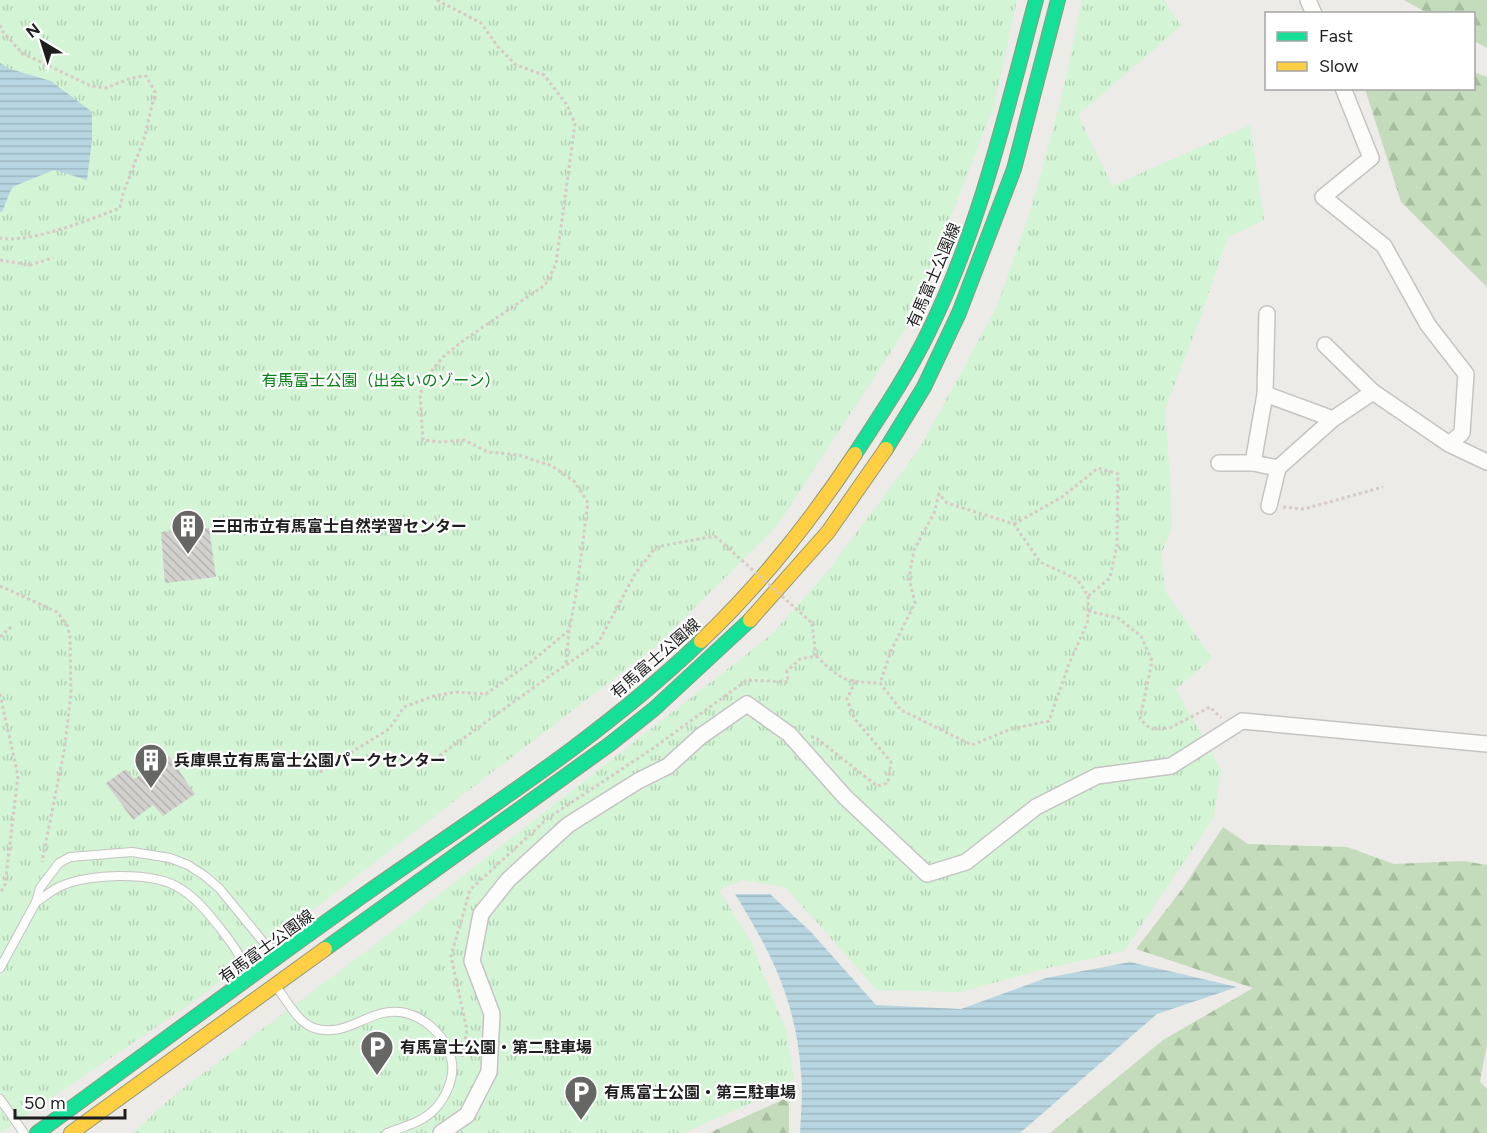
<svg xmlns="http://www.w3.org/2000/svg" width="1487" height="1133" viewBox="0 0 1487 1133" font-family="Figtree,'Noto Sans JP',sans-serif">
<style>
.forest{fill:url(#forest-firs)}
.park{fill:url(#park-tufts)}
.water{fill:url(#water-rules)}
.building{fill:url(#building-back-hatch)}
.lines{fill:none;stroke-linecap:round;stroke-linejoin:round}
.lane-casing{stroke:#c5c4c3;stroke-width:10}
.street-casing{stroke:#c5c4c3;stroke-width:18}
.fast-casing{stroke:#93977e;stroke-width:16}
.slow-casing{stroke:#93977e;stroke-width:16}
.path{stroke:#d7c9c6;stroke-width:3;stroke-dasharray:3 3;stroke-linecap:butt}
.lane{stroke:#fcfcfb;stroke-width:8}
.street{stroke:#fcfcfb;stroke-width:15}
.fast{stroke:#16e098;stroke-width:14}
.slow{stroke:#ffcf43;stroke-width:14}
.path-bridge{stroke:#d7c9c6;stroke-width:3;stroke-dasharray:3 3;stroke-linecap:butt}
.labels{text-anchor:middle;stroke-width:4.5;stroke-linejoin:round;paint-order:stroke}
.street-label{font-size:16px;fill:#1e1e1e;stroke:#fff}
.park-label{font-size:16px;fill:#088019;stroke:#fff}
.poi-label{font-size:16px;font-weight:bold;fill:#1e1e1e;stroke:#fff;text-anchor:start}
</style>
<defs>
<pattern id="forest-firs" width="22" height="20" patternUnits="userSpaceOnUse" patternTransform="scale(1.5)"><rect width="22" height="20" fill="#c4dcbb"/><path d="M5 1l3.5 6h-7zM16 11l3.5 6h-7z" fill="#a8bca0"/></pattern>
<pattern id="park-tufts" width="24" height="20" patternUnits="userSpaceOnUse" patternTransform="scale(1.5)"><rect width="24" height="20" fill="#d3f4d5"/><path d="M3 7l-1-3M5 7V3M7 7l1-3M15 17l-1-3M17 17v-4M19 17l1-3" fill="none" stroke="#b5d1b6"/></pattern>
<pattern id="water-rules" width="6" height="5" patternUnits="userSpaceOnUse" patternTransform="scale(1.5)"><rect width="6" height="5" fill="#b8d6e1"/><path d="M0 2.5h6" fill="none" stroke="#9eb7c1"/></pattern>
<pattern id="building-back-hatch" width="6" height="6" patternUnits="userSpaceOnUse" patternTransform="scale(1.5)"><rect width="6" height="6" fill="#d3d1ce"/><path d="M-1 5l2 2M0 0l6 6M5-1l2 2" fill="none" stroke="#b5b3b0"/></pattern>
</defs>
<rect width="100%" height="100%" fill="#ecebe7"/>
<!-- forest -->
<g class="forest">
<path d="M1404,0h83v48l-13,-7v-27l-47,-1z"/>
<path d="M1474,72l13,5v210l-86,-85 -36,-113 109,-1z"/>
<path d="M1223,827l25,17 99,3 47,17 69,-3 24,4v179l-7,38 7,7v44h-437l113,-93 90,-52 -117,-39 47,-61z"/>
<path d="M789,1097v36h-80z"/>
</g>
<!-- park -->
<g class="park">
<path d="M0,0h1017l-23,106 -85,218 -132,202 -122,121 -462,355 -193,131z"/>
<path d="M1082,0h82l17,26 -103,89 34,71 138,-61 14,95 -36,17 -29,85 -34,87 6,85 1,35 -11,25 4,37 47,67 -36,31 45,81 -7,47 -90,134 -76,17 -87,24 -84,-2 -92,-103 -43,-7 -23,10 32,52 35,88 8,49 -45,25 -66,29h-550l40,-37 204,-153 394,-308 56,-63 93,-124 77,-142 34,-97 31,-114z"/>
</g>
<!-- water -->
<g class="water">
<path d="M0,63l10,6 41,12 41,31v27l-5,41 -33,-10 -42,17 -10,25h-2z"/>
<path d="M735,894h35l40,37 66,74 85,4 85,-31 84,-16 107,25 -80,27 -137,119h-220c1,-20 3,-40 1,-60 -5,-72 -29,-119 -66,-179z"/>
</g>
<!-- building -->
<g class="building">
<path d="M209,528l7,49 -51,6 -4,-51z"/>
<path d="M169,756l26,38 -32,22 -10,-11 -20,15 -27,-37 20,-14 8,10z"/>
</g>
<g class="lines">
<defs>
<g id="lane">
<path d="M36,902c8,-5 15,-11 23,-15 28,-14 96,-16 122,2 16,10 27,24 39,39 11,15 24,29 25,48"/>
<path d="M0,968l36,-66 4,-14 19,-25 11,-6 62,-5 38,6 18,7 17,11 14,12 46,56 7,4 9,1"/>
<path d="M277,988c10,12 21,35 37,40 32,11 55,-20 86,-16 24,3 49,26 52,51 2,16 -6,34 -17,46 -12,13 -32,18 -48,24"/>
<path d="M0,1099l24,34"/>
</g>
<g id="street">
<path d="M1308,0l6,14"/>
<path d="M1343,88l28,70 -48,39 61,49 44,79 38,49 -4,59 -13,11 38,18"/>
<path d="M1267,314l-2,80 68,25"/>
<path d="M1325,345l48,47 76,52"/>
<path d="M1219,463h34l25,5"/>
<path d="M1253,463l12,-69"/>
<path d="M1269,506l9,-38 55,-49 40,-27"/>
<path d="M441,1133l26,-18 22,-43 3,-58 -20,-53 9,-47 27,-34 60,-55 70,-44 30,-15 33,-30 46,-32 42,30 56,63 82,77 39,-12 70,-55 61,-31 74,-10 71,-45 245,23"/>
</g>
<g id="fast">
<path d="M886,449l38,-62 35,-74 55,-144 44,-169"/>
<path d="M855,454c26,-40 52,-78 73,-121 52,-105 78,-221 108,-333"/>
<path d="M325,949l285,-205 44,-35 96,-89"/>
<path d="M37,1133c110,-80 219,-162 331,-241 114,-80 232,-154 333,-251"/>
</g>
<g id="slow">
<path d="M750,620l78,-88 58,-83"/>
<path d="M701,641c59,-56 109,-119 154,-187"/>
<path d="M71,1133l254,-184"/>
</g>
</defs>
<!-- lane casing -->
<use href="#lane" class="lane-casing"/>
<!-- street casing -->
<use href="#street" class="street-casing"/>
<!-- fast casing -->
<use href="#fast" class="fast-casing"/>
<!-- slow casing -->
<use href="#slow" class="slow-casing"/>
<!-- path -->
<g class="path">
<path d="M437,0l44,23 17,24 18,18 28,10 23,30 8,19 -19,140 -11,21 -81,55 -21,17 -13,16 -10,21 3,46 17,2 24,-2 24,12 31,3 33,11 23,16 13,21 -12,91 -7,37 -3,34"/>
<path d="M0,25l3,7 19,21 69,33 15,2 25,-10 15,-2 9,16 -10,44 -22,58 -3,14c-28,11 -92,36 -120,30"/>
<path d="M0,260l30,5 23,-7"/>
<path d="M1283,507l21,2 79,-22"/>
<path d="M1014,524l48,-27 36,-29 20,6 -1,71 -7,33 -22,18"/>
<path d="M0,586l57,26 10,13 3,11 1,59 -7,56 -22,111"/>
<path d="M1088,611l30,7 23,18 11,25 -12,58 11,10 19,-1 40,-21 11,11"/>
<path d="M0,637l13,-12"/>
<path d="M816,656c26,25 29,26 64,27l21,27 71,35 39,-16 38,-8 20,-57 19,-43v-25l-11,-17 -37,-17 -26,-38 -67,-21 -8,-9 -5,19 -20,37 -5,28 6,25 -24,48 -11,32"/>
<path d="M0,694l18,82 -13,109 -5,8"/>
<path d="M811,737h4l62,49 11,-3 3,-21 -37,-44 -7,-19 8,-17"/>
<path d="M425,766l122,-88 51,-35 37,-69 21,-27 59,-11"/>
<path d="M320,772l69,-43 15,-22 30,-11 22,-4 30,2 45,-32 37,-31"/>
<path d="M462,1057l5,-27 -16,-74 19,-66 78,-72 104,-69 95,-69 41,2 -1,-11 13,-12 16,-3 -4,-33"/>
</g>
<!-- lane -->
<use href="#lane" class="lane"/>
<!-- street -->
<use href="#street" class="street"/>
<!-- fast -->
<use href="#fast" class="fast"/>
<!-- slow -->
<use href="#slow" class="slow"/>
<!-- path-bridge -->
<path class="path-bridge" d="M715,536l97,87"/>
</g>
<!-- icons -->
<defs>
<symbol id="building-pin" viewBox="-11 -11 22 30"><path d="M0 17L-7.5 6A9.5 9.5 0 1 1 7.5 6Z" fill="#666664" stroke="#fff"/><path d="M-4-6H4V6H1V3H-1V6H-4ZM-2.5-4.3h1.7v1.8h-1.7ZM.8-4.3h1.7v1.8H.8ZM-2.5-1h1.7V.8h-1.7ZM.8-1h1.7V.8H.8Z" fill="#fff"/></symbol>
<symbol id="parking-pin" viewBox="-11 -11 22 30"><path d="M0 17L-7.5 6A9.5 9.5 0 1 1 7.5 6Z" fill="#666664" stroke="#fff"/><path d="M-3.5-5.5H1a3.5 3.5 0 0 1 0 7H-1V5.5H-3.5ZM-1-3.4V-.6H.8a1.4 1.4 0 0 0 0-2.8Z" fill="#fff"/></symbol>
</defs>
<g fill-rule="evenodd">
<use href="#building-pin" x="169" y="507" width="38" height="52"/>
<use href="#building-pin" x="132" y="741" width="38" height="52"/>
<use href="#parking-pin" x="358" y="1028" width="38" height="52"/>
<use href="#parking-pin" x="562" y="1073" width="38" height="52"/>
</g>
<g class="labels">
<!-- street labels -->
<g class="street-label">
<text transform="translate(933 275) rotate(-67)" y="6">有馬富士公園線</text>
<text transform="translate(655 658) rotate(-41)" y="6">有馬富士公園線</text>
<text transform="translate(266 946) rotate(-36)" y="6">有馬富士公園線</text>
</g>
<!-- park labels -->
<g class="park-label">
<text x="381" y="386">有馬富士公園（出会いのゾーン）</text>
</g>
<!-- poi labels -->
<g class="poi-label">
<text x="211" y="532">三田市立有馬富士自然学習センター</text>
<text x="174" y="766">兵庫県立有馬富士公園パークセンター</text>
<text x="400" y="1053">有馬富士公園・第二駐車場</text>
<text x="604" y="1098">有馬富士公園・第三駐車場</text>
</g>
</g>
<!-- legend -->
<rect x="1265" y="12" width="210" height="78" fill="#ffffff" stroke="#a5a5a5" stroke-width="1.5"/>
<rect x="1277" y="32" width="30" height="9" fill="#16e098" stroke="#a5a5a5" stroke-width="1.5"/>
<text x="1319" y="42" font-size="18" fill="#1e1e1e">Fast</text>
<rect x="1277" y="62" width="30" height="9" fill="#ffcf43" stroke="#a5a5a5" stroke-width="1.5"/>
<text x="1319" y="72" font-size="18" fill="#1e1e1e">Slow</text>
<!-- north arrow -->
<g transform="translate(42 42) rotate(322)" stroke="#ffffff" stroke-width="4.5" paint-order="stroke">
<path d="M0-4.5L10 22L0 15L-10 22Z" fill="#1e1e1e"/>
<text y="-9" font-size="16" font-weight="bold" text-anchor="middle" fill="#1e1e1e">N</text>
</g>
<!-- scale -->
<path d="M15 1109v9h110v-9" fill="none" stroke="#1e1e1e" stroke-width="3"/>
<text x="24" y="1109" font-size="18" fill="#1e1e1e" stroke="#ffffff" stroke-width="4.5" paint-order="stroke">50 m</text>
</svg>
